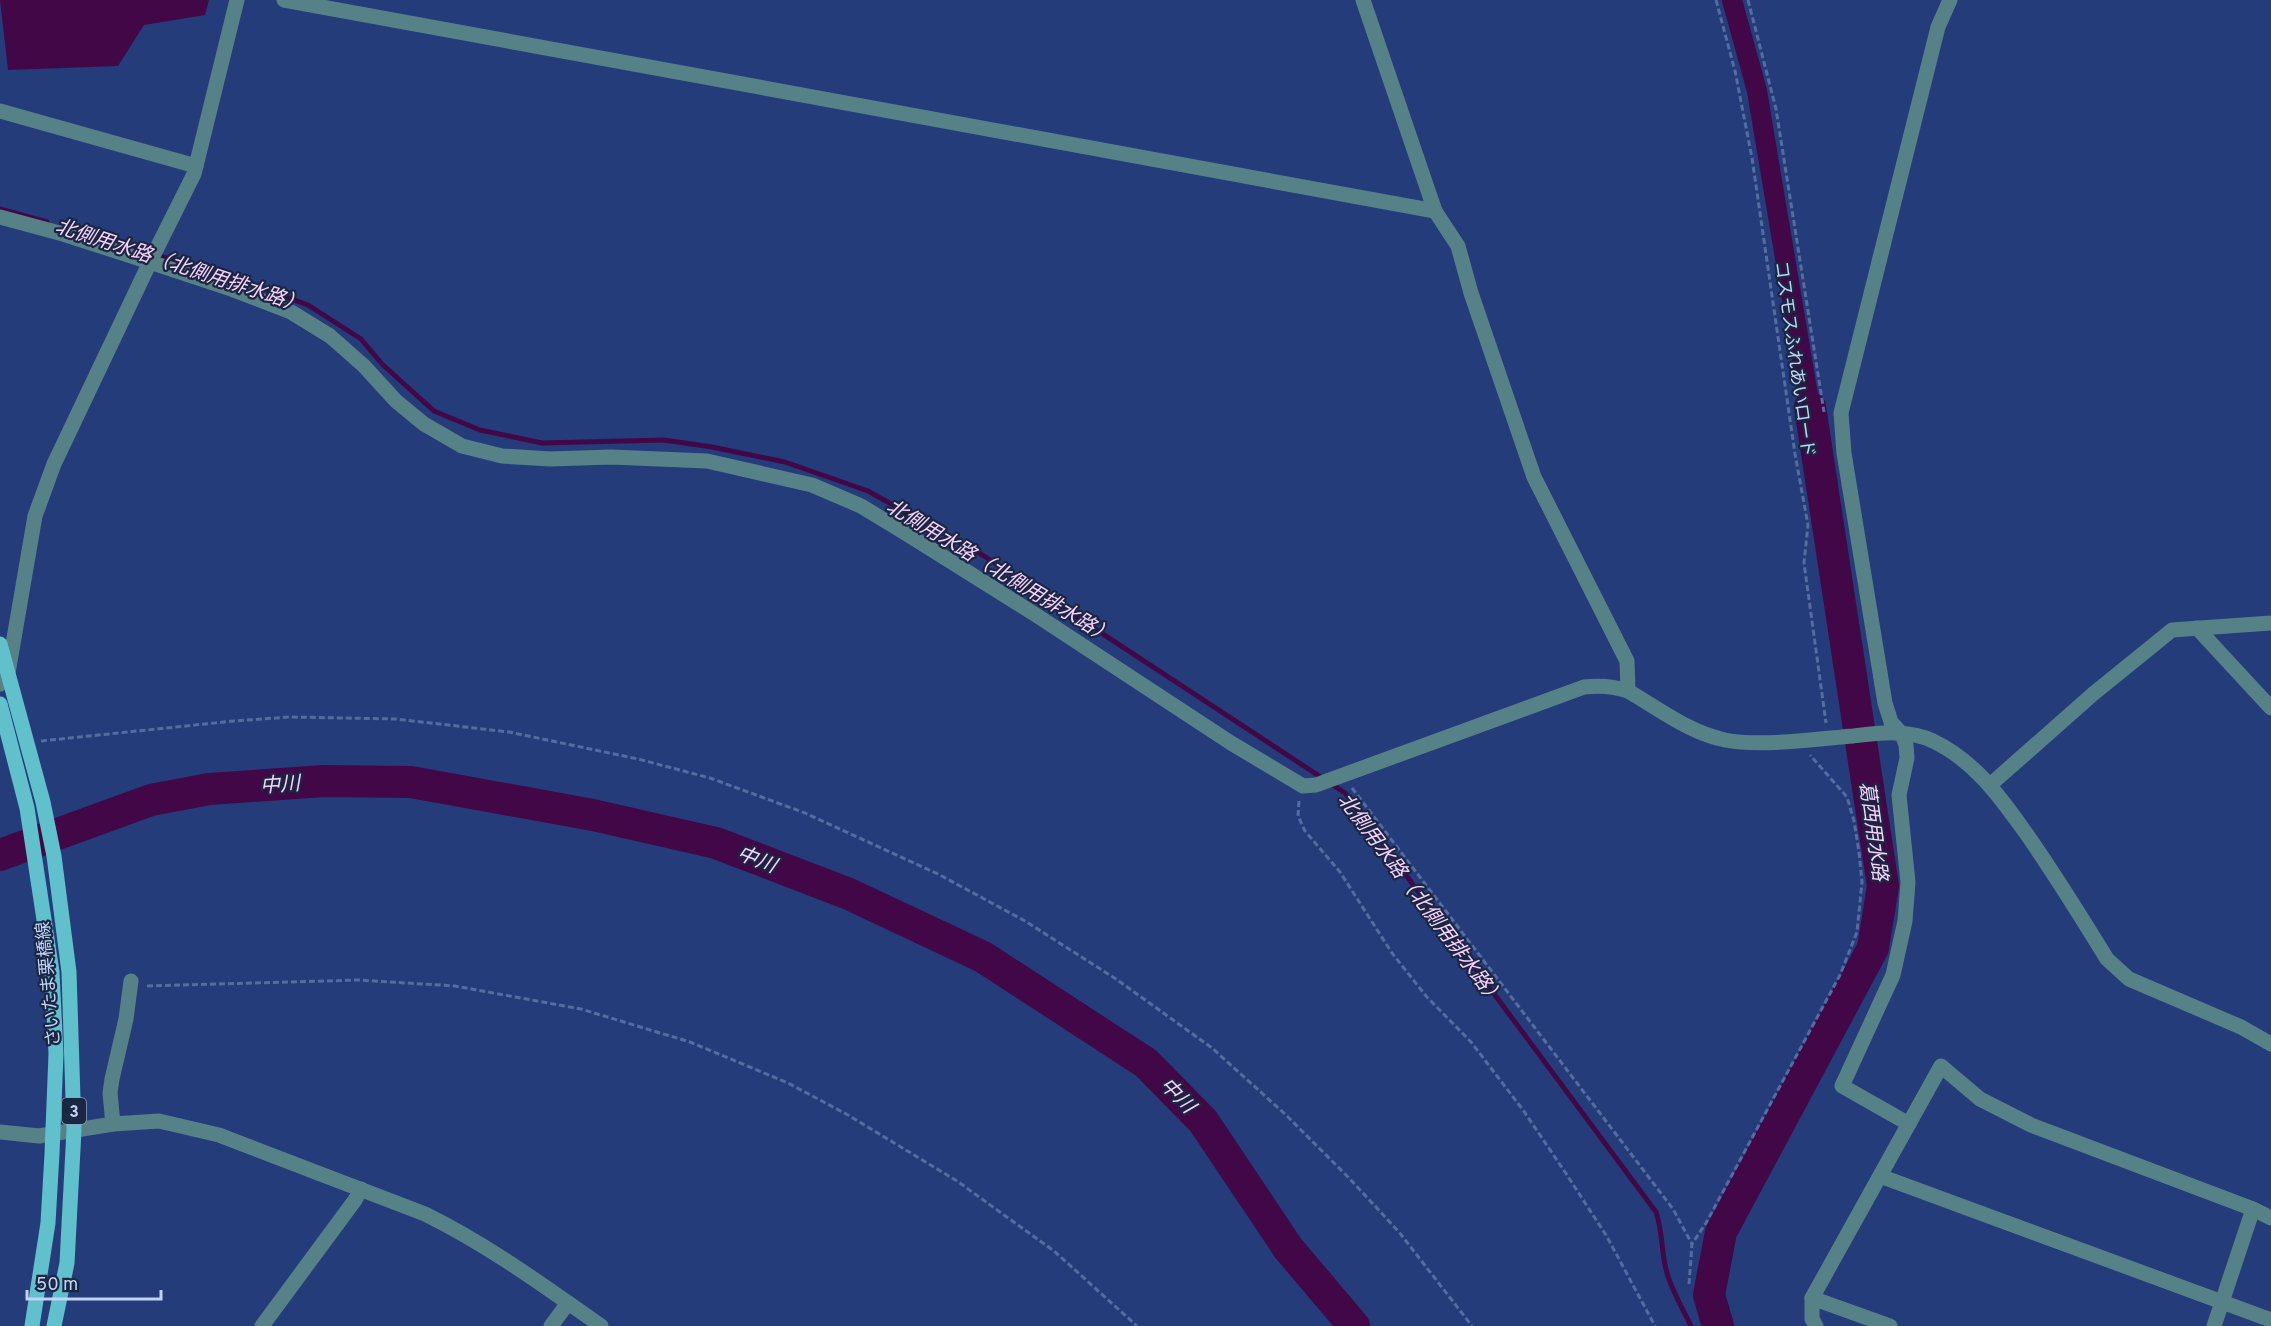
<svg xmlns="http://www.w3.org/2000/svg" width="2271" height="1326" viewBox="0 0 2271 1326" font-family="Overpass,'Noto Sans JP',sans-serif">
<style>
.water{fill:#420746}
.lines{fill:none;stroke-linecap:round;stroke-linejoin:round}
.stream{stroke:#420746;stroke-width:5}
.canal{stroke:#420746;stroke-width:20}
.river{stroke:#420746;stroke-width:32}
.path{stroke:#556ca1;stroke-width:3;stroke-dasharray:6 3;stroke-linecap:butt}
.minor{stroke:#568287;stroke-width:15}
.major{stroke:#60c1cc;stroke-width:15}
.labels{text-anchor:middle;stroke-width:4.5;stroke-linejoin:round;paint-order:stroke}
.shield{fill:#1a2742;stroke:#8f9fc1;stroke-width:1.5}
.shield-label{font-size:16px;font-weight:bold;fill:#c1d3f7}
.street-label{font-size:18px;fill:#c1d3f7;stroke:#1a2742}
.water-label{font-size:20px;font-style:italic;fill:#fad2fb;stroke:#1a2742}
</style>
<rect width="100%" height="100%" fill="#243d7a"/>
<!-- water -->
<path class="water" d="M0,0h209l-4,15 -61,10 -26,41 -110,4z"/>
<g class="lines">
<!-- stream -->
<g class="stream">
<path d="M0,209l47,13"/>
<path d="M71,229l171,52 66,24 53,34 21,25 52,47 46,19 62,13 122,-3 48,7 73,15 83,29 116,65 361,237 311,419c7,20 5,41 11,61 5,18 16,36 24,53"/>
</g>
<!-- canal -->
<path class="canal" d="M1732,0l25,91 53,316"/>
<!-- river -->
<g class="river">
<path d="M0,855l151,-55 58,-11 115,-8 87,1 182,33 123,28 133,51 134,63 163,106 57,58 85,127 66,78"/>
<path d="M1718,1326l-9,-31 12,-63 152,-284 10,-62 -73,-479"/>
</g>
<!-- path -->
<g class="path">
<path d="M1716,0l19,71 17,87 43,296 13,71 -4,38 22,160"/>
<path d="M1748,0l28,109 48,303"/>
<path d="M41,741l193,-20 56,-4 106,2 113,13 129,27 72,19 95,35 133,61 87,47 91,58 96,69 73,66 64,64 50,54 73,94"/>
<path d="M1352,788l321,421 19,35"/>
<path d="M1299,801l-1,15 7,15 35,41 52,81 34,43 45,46 52,68 40,59 43,66 49,91"/>
<path d="M147,986l211,-6 97,6 126,23 109,33 98,41 60,32 109,66 97,70 83,75"/>
<path d="M1689,1284l3,-40 14,-21 134,-248 17,-43 5,-50 -3,-30 -5,-31 -7,-24 -37,-42"/>
</g>
<!-- minor -->
<g class="minor">
<path d="M284,0l1151,211"/>
<path d="M1363,0l72,211 23,35 13,47 63,184 93,184 1,30"/>
<path d="M0,111l196,55"/>
<path d="M0,217l63,17 87,28 81,27 60,23 39,24 34,30 32,35 28,23 38,22 40,10 48,3 61,-2 96,4 105,24 49,21 46,28 129,81 195,128 72,43 13,-1 268,-98c16,-2 29,-1 44,4 31,18 62,42 97,49 35,7 92,-1 128,-4 25,-3 57,-7 80,5 40,19 65,53 90,88 30,42 57,86 84,130l22,20 112,48 30,17"/>
<path d="M2197,628l74,80"/>
<path d="M0,684l8,-11 27,-157 19,-52 96,-202 44,-88 43,-174"/>
<path d="M1990,785l103,-91 79,-64 99,-7"/>
<path d="M113,1124l-3,-31 2,-14 14,-60 5,-38"/>
<path d="M1909,1124l-67,-38 51,-111 12,-54 3,-39 -9,-87 8,-37 -1,-13 -4,-11 -11,-12 -6,-19 -41,-250 -3,-40 97,-386 12,-27"/>
<path d="M0,1132l39,4 74,-12 46,-3 60,14 206,79c63,31 119,72 176,112"/>
<path d="M1880,1176l391,144"/>
<path d="M1812,1298l78,28"/>
<path d="M262,1326l93,-126 6,-11"/>
<path d="M551,1326l17,-23"/>
<path d="M1816,1326l-4,-7v-21l129,-232 39,33 51,26 222,84 18,9"/>
<path d="M2214,1326l39,-117"/>
</g>
<!-- major -->
<g class="major">
<path d="M0,644l43,158 11,54 15,116 5,158 -7,133 -13,63"/>
<path d="M0,704l27,104 25,164 4,82 -4,100 -4,69 -16,103"/>
</g>
</g>
<g class="labels">
<!-- shield labels -->
<rect class="shield" x="62" y="1098" width="24" height="26" rx="4.5"/>
<g class="shield-label">
<text x="74" y="1117">3</text>
</g>
<!-- street labels -->
<g class="street-label">
<text transform="translate(1795 359) rotate(82)" y="6">コスモスふれあいロード</text>
<text transform="translate(48 984) rotate(-95)" y="6">さいたま栗橋線</text>
</g>
<!-- water labels -->
<g class="water-label">
<text transform="translate(180 265) rotate(18)" y="7">北側用水路（北側用排水路）</text>
<text transform="translate(1000 571) rotate(31)" y="7">北側用水路（北側用排水路）</text>
<text transform="translate(280 784) rotate(-4)" y="7">中川</text>
<text transform="translate(1874 831) rotate(82)" y="7">葛西用水路</text>
<text transform="translate(757 859) rotate(21)" y="7">中川</text>
<text transform="translate(1421 899) rotate(53)" y="7">北側用水路（北側用排水路）</text>
<text transform="translate(1178 1095) rotate(46)" y="7">中川</text>
</g>
</g>
<!-- scale -->
<path d="M27 1290v9h134v-9" fill="none" stroke="#c1d3f7" stroke-width="3"/>
<text x="36" y="1290" font-size="18" fill="#c1d3f7" stroke="#1a2742" stroke-width="4.5" paint-order="stroke">50 m</text>
</svg>
